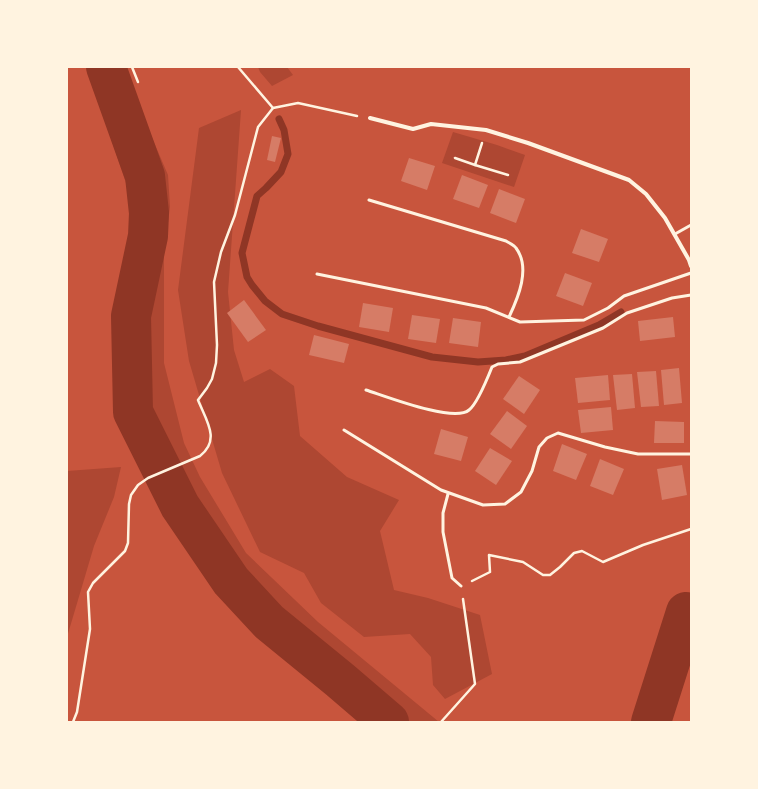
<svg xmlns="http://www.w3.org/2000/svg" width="758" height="789" viewBox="0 0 758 789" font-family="'DejaVu Sans',sans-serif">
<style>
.green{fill:#ae4732}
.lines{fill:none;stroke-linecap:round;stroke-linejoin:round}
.stream{stroke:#8f3625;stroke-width:7}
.river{stroke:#8f3625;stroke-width:40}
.building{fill:#d67c66}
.path{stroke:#fff3e0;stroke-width:2.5}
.service{stroke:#fff3e0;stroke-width:3}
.minor{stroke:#fff3e0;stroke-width:4}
</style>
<rect width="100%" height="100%" fill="#c8553d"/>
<!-- green -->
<g class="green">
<path d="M87,67h37l14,38 30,70 2,32 -6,46v110l20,80 16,34 46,76 72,69 121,100h-69l-130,-112 -59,-78 -27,-46 -28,-67 -2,-103 10,-52 -3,-66z"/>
<path d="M258,67h29l6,8 -21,11 -12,-14z"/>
<path d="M241,110l-13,182 6,58 10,32 26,-13 24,17 6,50 47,41 52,23 -19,31 14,59 34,8 52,17 12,59 -47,25 -12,-14 -2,-28 -21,-23 -46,3 -43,-34 -17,-30 -44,-21 -38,-79 -33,-112 -11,-71 21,-162z"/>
<path d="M453,132l44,13 28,10 -11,32 -72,-24z"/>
<path d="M121,467l-7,30 -20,49 -27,91v-166z"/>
<path d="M674,606l17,2v52l-20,62h-35z"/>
</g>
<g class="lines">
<!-- stream -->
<path class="stream" d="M279,119l5,11 4,24 -7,18 -15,16 -9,8 -15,57 5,24 5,8 13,16 17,13 36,12 114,31 46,5 28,-2 19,-4 74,-31 22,-13"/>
<!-- river -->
<g class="river">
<path d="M106,67l39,109 4,37 -1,23 -17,80 2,96 47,94 51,75 38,41 71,58 49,42"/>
<path d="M651,722l35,-110"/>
</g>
</g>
<!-- building -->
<g class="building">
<path d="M272,136l9,2 -6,24 -8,-2z"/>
<path d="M409,158l26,8 -8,24 -26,-9z"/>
<path d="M462,175l26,10 -9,23 -26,-9z"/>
<path d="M499,189l26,10 -9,24 -26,-10z"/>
<path d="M581,229l27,10 -9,23 -27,-9z"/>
<path d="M565,273l27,10 -9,23 -27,-10z"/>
<path d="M244,300l22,30 -18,12 -21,-29z"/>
<path d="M363,303l30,5 -4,24 -30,-5z"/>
<path d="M412,315l28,4 -4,24 -28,-4z"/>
<path d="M673,317l2,20 -35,4 -2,-20z"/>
<path d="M453,318l28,4 -3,25 -29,-4z"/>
<path d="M314,335l35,9 -5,19 -35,-8z"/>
<path d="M679,368l3,35 -18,2 -3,-35z"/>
<path d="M656,371l3,35 -18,1 -4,-35z"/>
<path d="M632,374l3,34 -18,2 -4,-35z"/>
<path d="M608,375l2,25 -32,3 -3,-25z"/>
<path d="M519,376l21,14 -16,24 -21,-15z"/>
<path d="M611,407l2,23 -32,3 -3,-23z"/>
<path d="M507,411l20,15 -16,23 -21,-15z"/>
<path d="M655,421l29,1v21h-30z"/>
<path d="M441,429l27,8 -7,24 -27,-7z"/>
<path d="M562,444l25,10 -11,26 -23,-9z"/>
<path d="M490,448l22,13 -16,24 -21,-14z"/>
<path d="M600,459l24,10 -11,26 -23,-9z"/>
<path d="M682,465l5,30 -25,5 -5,-31z"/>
</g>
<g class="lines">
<!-- path -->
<g class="path">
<path d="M132,67l6,15"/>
<path d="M238,67l35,41"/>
<path d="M482,143l-7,22 33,10"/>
<path d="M455,158l20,7"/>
<path d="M472,581l18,-9 -1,-17 34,7 20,13h7l10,-8 14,-14 8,-2 21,11 40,-17 48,-16"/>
<path d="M73,722l4,-10 13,-83 -2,-37 5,-9 32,-32 3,-8 1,-39 2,-9 7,-10 10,-7 52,-22c21,-16 6,-36 -2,-56l9,-12 5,-9 4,-16 1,-18 -3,-63 7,-30 14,-37 23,-88 15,-19 25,-5 59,13"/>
<path d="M441,722l34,-38 -12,-85"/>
</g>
<!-- service -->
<g class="service">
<path d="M369,200l137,41c3,2 8,4 10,7 15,20 2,50 -7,69"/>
<path d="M675,234l16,-9"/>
<path d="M317,274l169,34 34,14 64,-2 24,-12 16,-12 67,-23"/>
<path d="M366,390c19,6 88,33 103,20 8,-6 19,-33 23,-43l6,-3 22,-2 83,-34 24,-15 45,-15 19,-3"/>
<path d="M344,430l97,60 42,15 22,-1 16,-12 11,-21 7,-24 8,-9 11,-5 47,14 33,7h53"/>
<path d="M448,494l-5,19v19l9,46 9,8"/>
</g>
<!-- minor -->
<path class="minor" d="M370,118l43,11 18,-5 55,6 42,13 101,37 17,14 19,24 24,42 2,6"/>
</g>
<!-- border -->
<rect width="758" height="789" fill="none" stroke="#fff3e0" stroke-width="136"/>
</svg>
